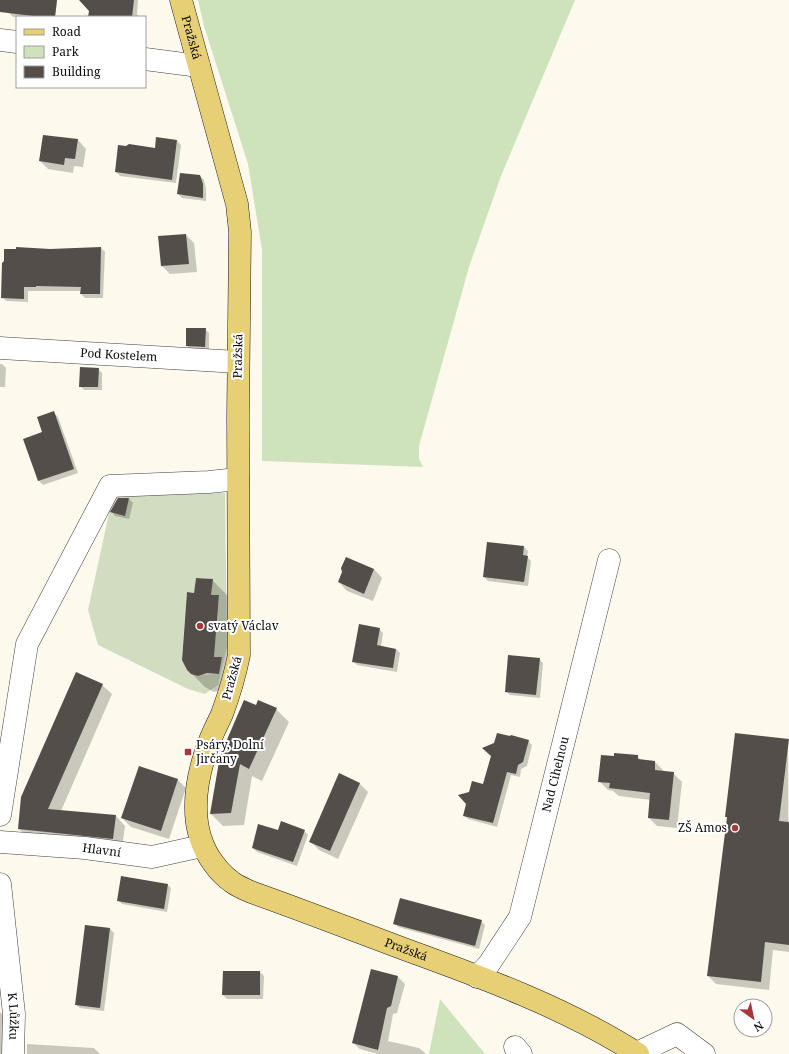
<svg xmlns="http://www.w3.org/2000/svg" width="789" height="1054" viewBox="0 0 789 1054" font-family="'Noto Serif',serif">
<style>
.green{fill:#cee2bc}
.cemetery{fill:#d2dcc1;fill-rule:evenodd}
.shadow{fill:#0003}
.building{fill:#534e4a}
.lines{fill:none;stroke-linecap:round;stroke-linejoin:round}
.minor-casing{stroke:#3f3f3f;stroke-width:23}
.major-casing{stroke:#1d1d1d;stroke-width:23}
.minor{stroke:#fff;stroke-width:22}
.major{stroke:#e6cf74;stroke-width:22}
.poi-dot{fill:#a93738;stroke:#fff;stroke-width:1.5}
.labels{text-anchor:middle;stroke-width:4;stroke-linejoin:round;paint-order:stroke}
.street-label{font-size:12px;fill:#0c0c0c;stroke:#fff}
.poi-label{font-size:12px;fill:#0c0c0c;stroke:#fff;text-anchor:start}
</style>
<rect width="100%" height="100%" fill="#fdfaed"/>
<!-- green -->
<g class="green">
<path d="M198,0h377l-74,176 -32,91 -50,179v13l4,8 -161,-6v-211l-14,-86 -44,-138z"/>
<path d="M440,999l45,55h-56z"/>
</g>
<!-- cemetery -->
<path class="cemetery" d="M225,493l2,154 -9,38 -13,9 -17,-5 -90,-44 -10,-35 25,-115zM196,578l16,1 -1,16 8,1 -5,61h8l-3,17c-16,-1 -36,8 -35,-17h-2l5,-65 7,1z"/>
<!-- shadow -->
<g class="shadow">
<path d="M10,0h47l-2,17h-42l-4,-4z"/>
<path d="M80,0h58l-1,14 2,3h-50l1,-6z"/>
<path d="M78,140l8,9 -3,18 -9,-1 -1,7 -25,-4 -8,-8z"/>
<path d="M177,141l4,4 -5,38 -56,-7 -4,-4 40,-23z"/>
<path d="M200,176l4,4 2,9v12l-24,-3 -4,-4z"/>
<path d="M186,235l8,8 3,29 -27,2 -8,-8z"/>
<path d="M101,248l4,4 -2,46h-18l-4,-4v-3h-53v11l-22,-1 -4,-4 15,-47z"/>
<path d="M205,329l4,4v18l-18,-1 -4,-4z"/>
<path d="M0,364h2l4,4 -1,19h-5z"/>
<path d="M98,369l4,4v17h-18l-4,-4z"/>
<path d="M54,413l4,4 20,56 -35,12 -4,-4 -15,-41 19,-7z"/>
<path d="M129,499l4,4 -4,16 -14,-3 -3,-4z"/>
<path d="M524,547l4,4 -1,6 4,4 -3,25 -40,-5 -4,-4z"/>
<path d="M346,558l28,11 8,9 -9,23 -26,-10 -8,-9 4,-10z"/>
<path d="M212,580l17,17 6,16 -11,76 -10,3 -9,-5 -17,-17 7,-76z"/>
<path d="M379,629l4,4 -2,14 15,2 4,4 -3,19 -40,-7 -4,-4z"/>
<path d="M539,659l4,4 -3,35 -30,-3 -4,-4z"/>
<path d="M102,685l10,9 -51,117 55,5 9,10 -3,22 -94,-10 -9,-9z"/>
<path d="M256,707l20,2 13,13 -27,59 -10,-5 -8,49 -21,1 -12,-12z"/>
<path d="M511,737l17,4 4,4 -5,21 -6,3 -1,8 -9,-2 -14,52 -29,-8 -4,-4 6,-22 14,-8z"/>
<path d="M788,740l1,212 -16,-2 -4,40 -53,-6 -8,-8 20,-158 -2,-2z"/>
<path d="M637,756l4,4 14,2 8,8v2l10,1 9,9 -5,46 -20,-2 -8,-8 2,-18 -32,-4 -6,-5 -5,-1 -8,-8z"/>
<path d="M178,780l8,8 -17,51 -38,-12 -9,-9z"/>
<path d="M359,783l9,9 -30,67 -19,-9 -9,-9z"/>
<path d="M278,831h26l4,4 -11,31 -40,-14 -4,-4z"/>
<path d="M167,884l4,4 -4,24 -45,-8 -4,-4z"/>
<path d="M481,921l4,4 -6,24 -81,-22 -4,-4z"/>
<path d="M86,926l24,3 4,4 -10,78 -24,-3 -4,-4z"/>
<path d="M371,970l27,7 7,7 -8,29 -4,1 -5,27 31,7 7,6h-49l-17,-5 -7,-6z"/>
<path d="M260,972l4,4 -1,23h-36l-4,-4z"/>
<path d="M0,1012l5,5 2,37h-7z"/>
<path d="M27,1044l67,4 6,6h-73z"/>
</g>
<!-- building -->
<g class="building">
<path d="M0,0h57l-2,17h-23l1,-1 -33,-4z"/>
<path d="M79,0h55l-2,17h-44l1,-6z"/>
<path d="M43,135l35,4 -3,20 -10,-1 -1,7 -25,-4z"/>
<path d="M156,137l21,3 -5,40 -57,-8 3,-27 8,1 3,-2 26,4z"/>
<path d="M180,173l20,2 3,9v14l-26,-4z"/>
<path d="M186,234l3,30 -28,2 -3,-30z"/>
<path d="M16,247l34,2 51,-2 -1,47h-20l1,-7 -45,-1v1h-12v12l-23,-1 1,-35 2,-2v-12h12z"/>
<path d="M186,328h20l-1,19 -19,-1z"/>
<path d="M80,367l19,1 -1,19h-19z"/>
<path d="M54,411l20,58 -36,12 -15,-42 19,-7 -5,-15z"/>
<path d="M118,498h11l-4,18 -15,-4z"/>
<path d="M487,542l37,4 -1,9 5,1 -4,26 -41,-5z"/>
<path d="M346,557l28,12 -10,25 -26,-12 4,-10 -1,-4z"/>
<path d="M196,578l17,1 -2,16h8l-5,62h8l-3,17 -12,-1 -9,3 -7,-2 -4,-4 -5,-10 5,-68 7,1z"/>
<path d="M359,624l21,4 -3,17 19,4 -3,19 -41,-6z"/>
<path d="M508,655l32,3 -4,37 -31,-3z"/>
<path d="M76,672l27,12 -55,125 68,6 -3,24 -95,-10 3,-32z"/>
<path d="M244,700l12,5 2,-5 19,8 -28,61 -9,-5 -9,49 -21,1 10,-58z"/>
<path d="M497,733l13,3 1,-1 18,5 -6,22 -5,3 -2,9 -9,-2 -14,51 -30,-7 3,-12 -8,-9 11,-3 3,-11 11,3 8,-28 -9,-8 12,-5z"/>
<path d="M735,733l54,6 -10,82 10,1v123l-24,-3 -4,40 -54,-6 20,-159h-2z"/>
<path d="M614,753l24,2v4l17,2v9l19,2 -5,48 -21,-2 2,-25 -41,-5 1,-5 -12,-1 3,-27 13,1z"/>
<path d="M139,766l39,13 -17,52 -40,-13z"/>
<path d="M339,773l21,10 -30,68 -21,-9z"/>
<path d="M281,821l24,9 -12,32 -41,-14 6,-24 20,6z"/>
<path d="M121,876l47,8 -4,25 -47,-8z"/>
<path d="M400,898l82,22 -7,26 -82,-22z"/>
<path d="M85,925l25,3 -10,80 -25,-3z"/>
<path d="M371,969l27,7 -7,30 -4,2 -9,42 -26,-7z"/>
<path d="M223,971h37v24h-38z"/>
</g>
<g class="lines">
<defs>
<g id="minor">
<path d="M0,40l17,2"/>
<path d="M145,59l54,7"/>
<path id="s1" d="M0,348l238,14"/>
<path d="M0,815l27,-171 83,-158 99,-4 29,-3"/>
<path id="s2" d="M0,842l85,6 67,9 50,-11"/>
<path id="s3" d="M0,884l14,130 -1,40"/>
<path id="s4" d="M477,977l12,-13 31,-47 89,-357"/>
<path d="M515,1047l6,7"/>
<path d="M637,1053l40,-19 27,20"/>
</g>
<g id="major">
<path id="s5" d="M181,0l56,204 3,28 -2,185 1,238c-4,20 -10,40 -17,59 -5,11 -11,22 -15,34 -13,38 -19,82 7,116 5,7 11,13 18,18 5,4 12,7 19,10 51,18 102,38 153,57 80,29 162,59 234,105"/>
</g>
</defs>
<!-- minor casing -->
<use href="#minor" class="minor-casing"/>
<!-- major casing -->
<use href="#major" class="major-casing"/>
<!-- minor -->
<use href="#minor" class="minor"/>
<!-- major -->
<use href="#major" class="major"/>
</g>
<!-- markers -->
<g class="poi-dot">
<circle cx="200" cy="626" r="4"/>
<rect x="184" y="748" width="8" height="8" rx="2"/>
<circle cx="735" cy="828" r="4"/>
</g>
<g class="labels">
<!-- street labels -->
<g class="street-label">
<text dy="4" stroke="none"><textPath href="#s5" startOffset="39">Pražská</textPath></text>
<text dy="4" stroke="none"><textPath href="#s1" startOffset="119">Pod Kostelem</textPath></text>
<text transform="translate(238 356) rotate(-89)" y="4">Pražská</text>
<text transform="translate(232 678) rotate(-75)" y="4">Pražská</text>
<text dy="4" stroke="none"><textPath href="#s4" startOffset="221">Nad Cihelnou</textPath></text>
<text dy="4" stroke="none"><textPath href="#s2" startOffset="102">Hlavní</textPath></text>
<text dy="4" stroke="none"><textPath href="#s5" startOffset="1095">Pražská</textPath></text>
<text dy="4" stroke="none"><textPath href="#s3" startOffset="133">K Lůžku</textPath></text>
</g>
<!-- poi labels -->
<g class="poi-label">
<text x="208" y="630">svatý Václav</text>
<text x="196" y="749">Psáry, Dolní<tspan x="196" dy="14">Jirčany</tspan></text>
<text x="727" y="832" text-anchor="end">ZŠ Amos</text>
</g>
</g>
<!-- legend -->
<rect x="16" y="16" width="130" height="72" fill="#ffffff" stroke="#9e9e9e"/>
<rect x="24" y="29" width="20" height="6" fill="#e6cf74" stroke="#9e9e9e"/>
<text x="52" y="36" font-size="12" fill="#0c0c0c">Road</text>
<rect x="24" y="46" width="20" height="12" fill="#cee2bc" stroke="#9e9e9e"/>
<text x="52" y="56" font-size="12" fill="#0c0c0c">Park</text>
<rect x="24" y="66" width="20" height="12" fill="#534e4a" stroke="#9e9e9e"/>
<text x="52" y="76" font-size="12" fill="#0c0c0c">Building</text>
<!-- north arrow -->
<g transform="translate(753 1018) rotate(147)"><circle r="19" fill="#ffffff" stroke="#9e9e9e"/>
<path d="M0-3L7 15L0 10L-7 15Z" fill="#a93738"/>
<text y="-6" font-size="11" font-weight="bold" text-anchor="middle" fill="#0c0c0c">N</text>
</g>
</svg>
